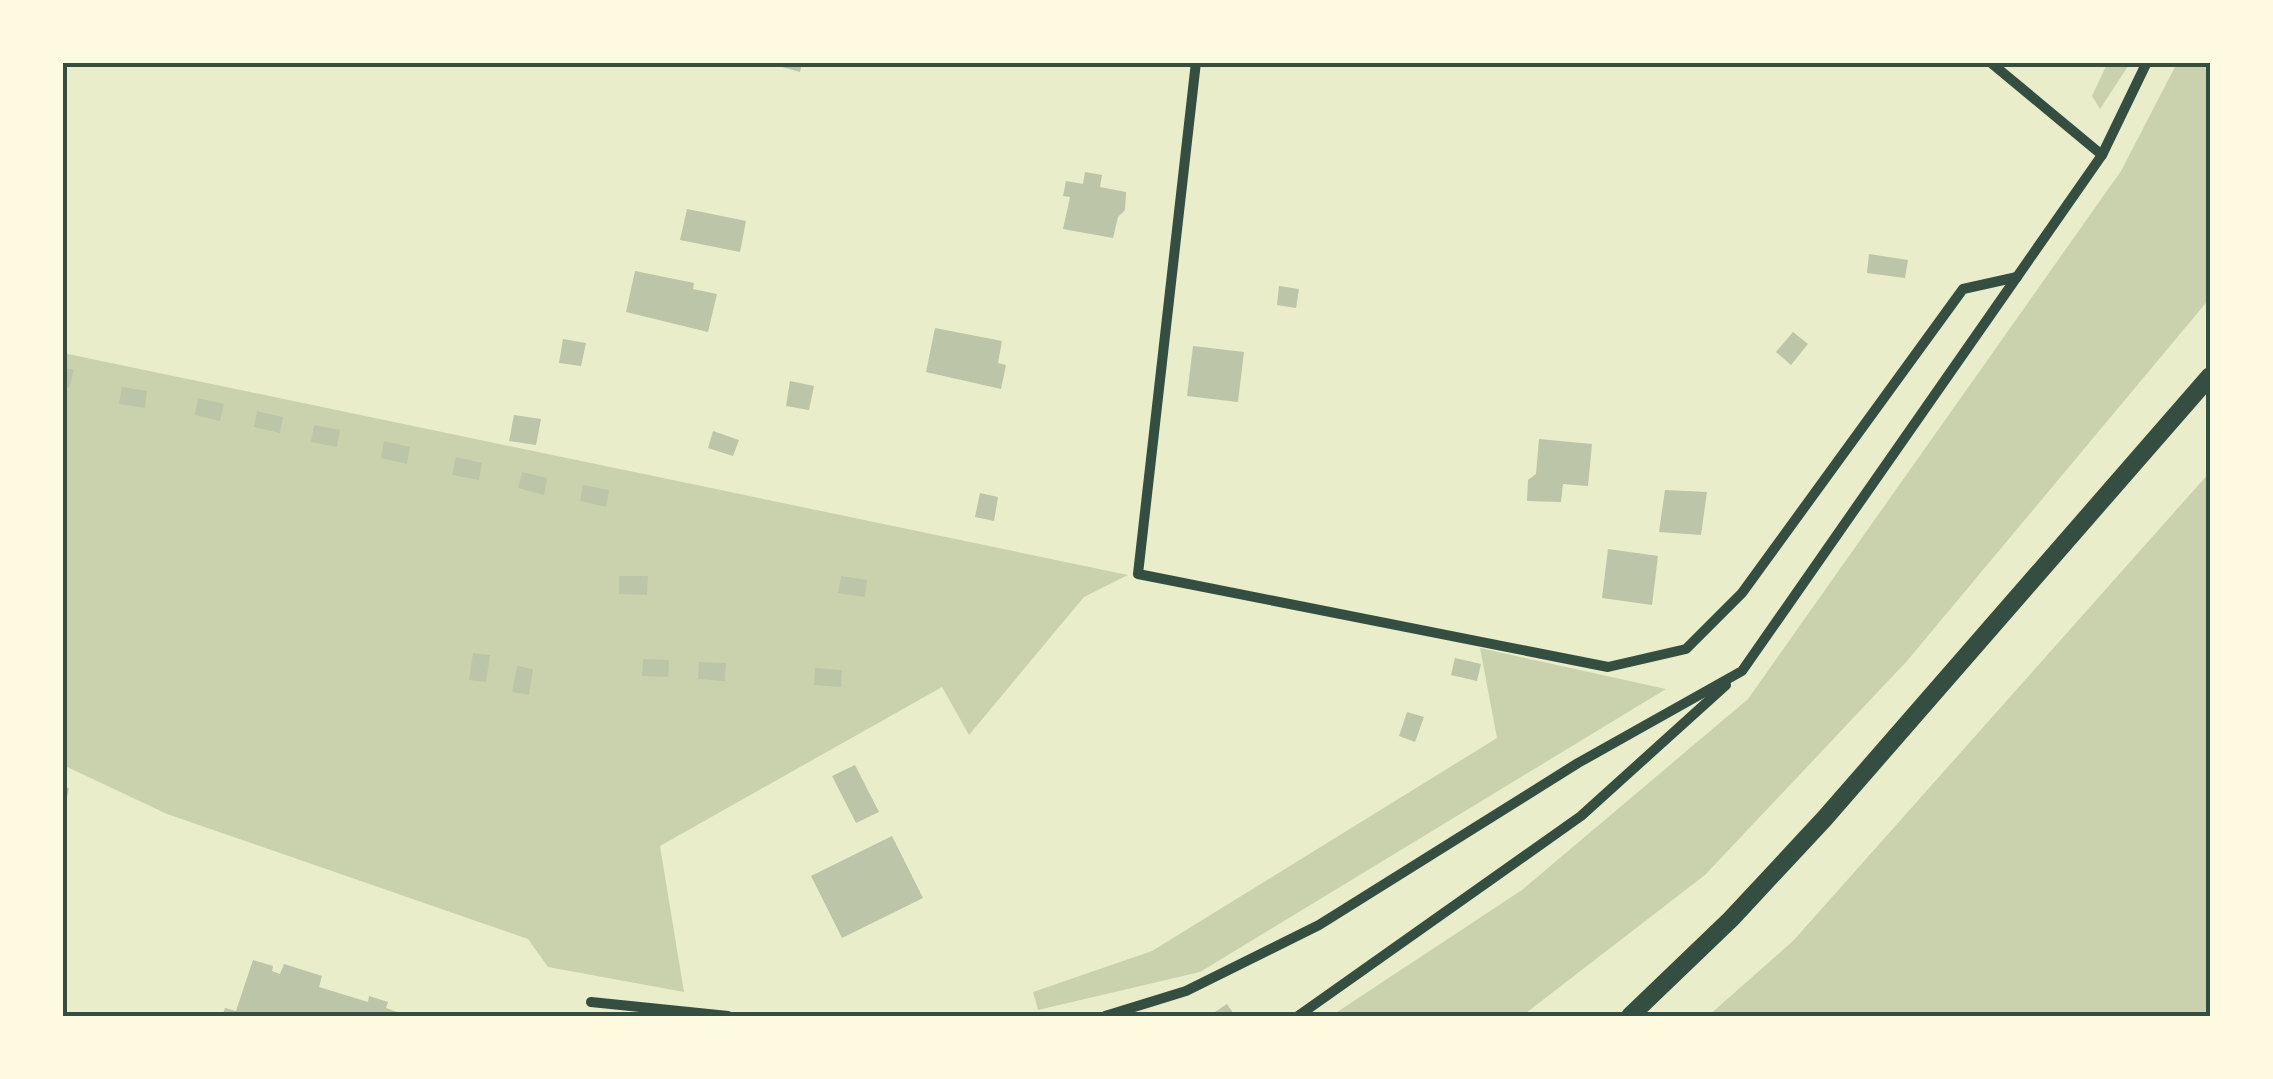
<svg xmlns="http://www.w3.org/2000/svg" width="2273" height="1079" viewBox="0 0 2273 1079" font-family="Overpass,sans-serif">
<style>
.green{fill:#cad2ad}
.building{fill:#bcc5a7}
.lines{fill:none;stroke-linecap:round;stroke-linejoin:round}
.minor{stroke:#344e41;stroke-width:10}
.tertiary{stroke:#344e41;stroke-width:18}
.neatline{fill:none;stroke:#344e41;stroke-width:4}
</style>
<rect width="100%" height="100%" fill="#e9edc9"/>
<!-- green -->
<g class="green">
<path d="M2108,62l22,1 -30,46 -8,-13z"/>
<path d="M2177,63h33v235l-303,363 -202,214 -183,141h-191l191,-126 226,-191 373,-528z"/>
<path d="M63,353l1065,222 -44,22 -115,138 -27,-48 -282,159 24,146 -136,-25 -20,-28 -361,-125 -104,-49z"/>
<path d="M2210,472v544h-502l85,-75z"/>
<path d="M1480,648l186,41 -466,283 -162,38 -5,-18 119,-41 345,-213z"/>
</g>
<!-- building -->
<g class="building">
<path d="M764,62h38l-2,10z"/>
<path d="M1085,172l17,3 -2,12 26,5 -1,18 -7,7 -5,21 -50,-9 7,-32 -7,-1 3,-15 17,3z"/>
<path d="M687,209l59,12 -6,31 -60,-12z"/>
<path d="M1869,254l39,6 -3,18 -38,-5z"/>
<path d="M635,271l59,12 -1,6 24,5 -9,38 -82,-20z"/>
<path d="M1279,286l20,3 -3,19 -19,-3z"/>
<path d="M935,328l67,13 -4,22 8,2 -5,24 -75,-17z"/>
<path d="M1793,332l15,12 -17,21 -15,-13z"/>
<path d="M563,339l23,4 -5,23 -22,-3z"/>
<path d="M1193,346l51,6 -6,50 -51,-6z"/>
<path d="M62,367l12,3 -5,18 -7,-2z"/>
<path d="M790,381l24,5 -5,24 -23,-4z"/>
<path d="M122,387l25,4 -2,17 -26,-4z"/>
<path d="M198,398l26,6 -4,17 -25,-6z"/>
<path d="M257,411l26,6 -3,16 -26,-6z"/>
<path d="M514,415l27,4 -5,26 -27,-4z"/>
<path d="M314,425l26,5 -3,17 -26,-5z"/>
<path d="M713,431l26,9 -6,16 -25,-8z"/>
<path d="M1539,439l53,5 -4,42 -25,-2 -2,18 -34,-1 1,-21 8,-6z"/>
<path d="M384,441l26,6 -3,17 -26,-6z"/>
<path d="M456,457l26,6 -3,17 -27,-5z"/>
<path d="M522,472l25,6 -3,17 -26,-7z"/>
<path d="M583,485l26,5 -3,17 -26,-6z"/>
<path d="M1665,490l42,2 -6,43 -42,-3z"/>
<path d="M980,493l18,4 -4,24 -19,-4z"/>
<path d="M1608,549l50,7 -6,49 -50,-7z"/>
<path d="M619,576h29l-1,19 -28,-1z"/>
<path d="M841,576l26,4 -2,17 -27,-4z"/>
<path d="M473,653l17,2 -4,27 -17,-2z"/>
<path d="M1455,658l26,6 -4,17 -26,-6z"/>
<path d="M643,659l26,1 -1,17 -26,-1z"/>
<path d="M699,662l27,1 -1,18 -27,-2z"/>
<path d="M517,666l16,3 -4,26 -17,-3z"/>
<path d="M815,668l27,2 -1,17 -27,-2z"/>
<path d="M1407,712l17,5 -9,25 -16,-6z"/>
<path d="M855,765l24,47 -23,11 -24,-47z"/>
<path d="M62,783l7,6 -5,21h-2z"/>
<path d="M892,836l31,62 -81,40 -31,-62z"/>
<path d="M253,960l20,6 -1,5 8,3 4,-10 38,12 -3,11 49,15 1,-6 19,6 -2,6 23,8h-187l3,-8 11,3z"/>
<path d="M1227,1004l8,12h-26z"/>
</g>
<g class="lines">
<!-- minor -->
<g class="minor">
<path d="M1196,62l-58,512 470,93 78,-18 56,-56 221,-304 54,-12"/>
<path d="M1990,62l112,93"/>
<path d="M591,1002l137,14"/>
<path d="M1105,1016l81,-25 133,-66 259,-162 164,-92 360,-516 45,-93"/>
<path d="M1298,1016l283,-200 145,-131"/>
</g>
<!-- tertiary -->
<path class="tertiary" d="M1630,1016l101,-97 94,-101 385,-442"/>
</g>
<!-- border -->
<rect width="2273" height="1079" fill="none" stroke="#fefae0" stroke-width="130"/>
<rect x="65" y="65" width="2143" height="949" class="neatline"/>
</svg>
